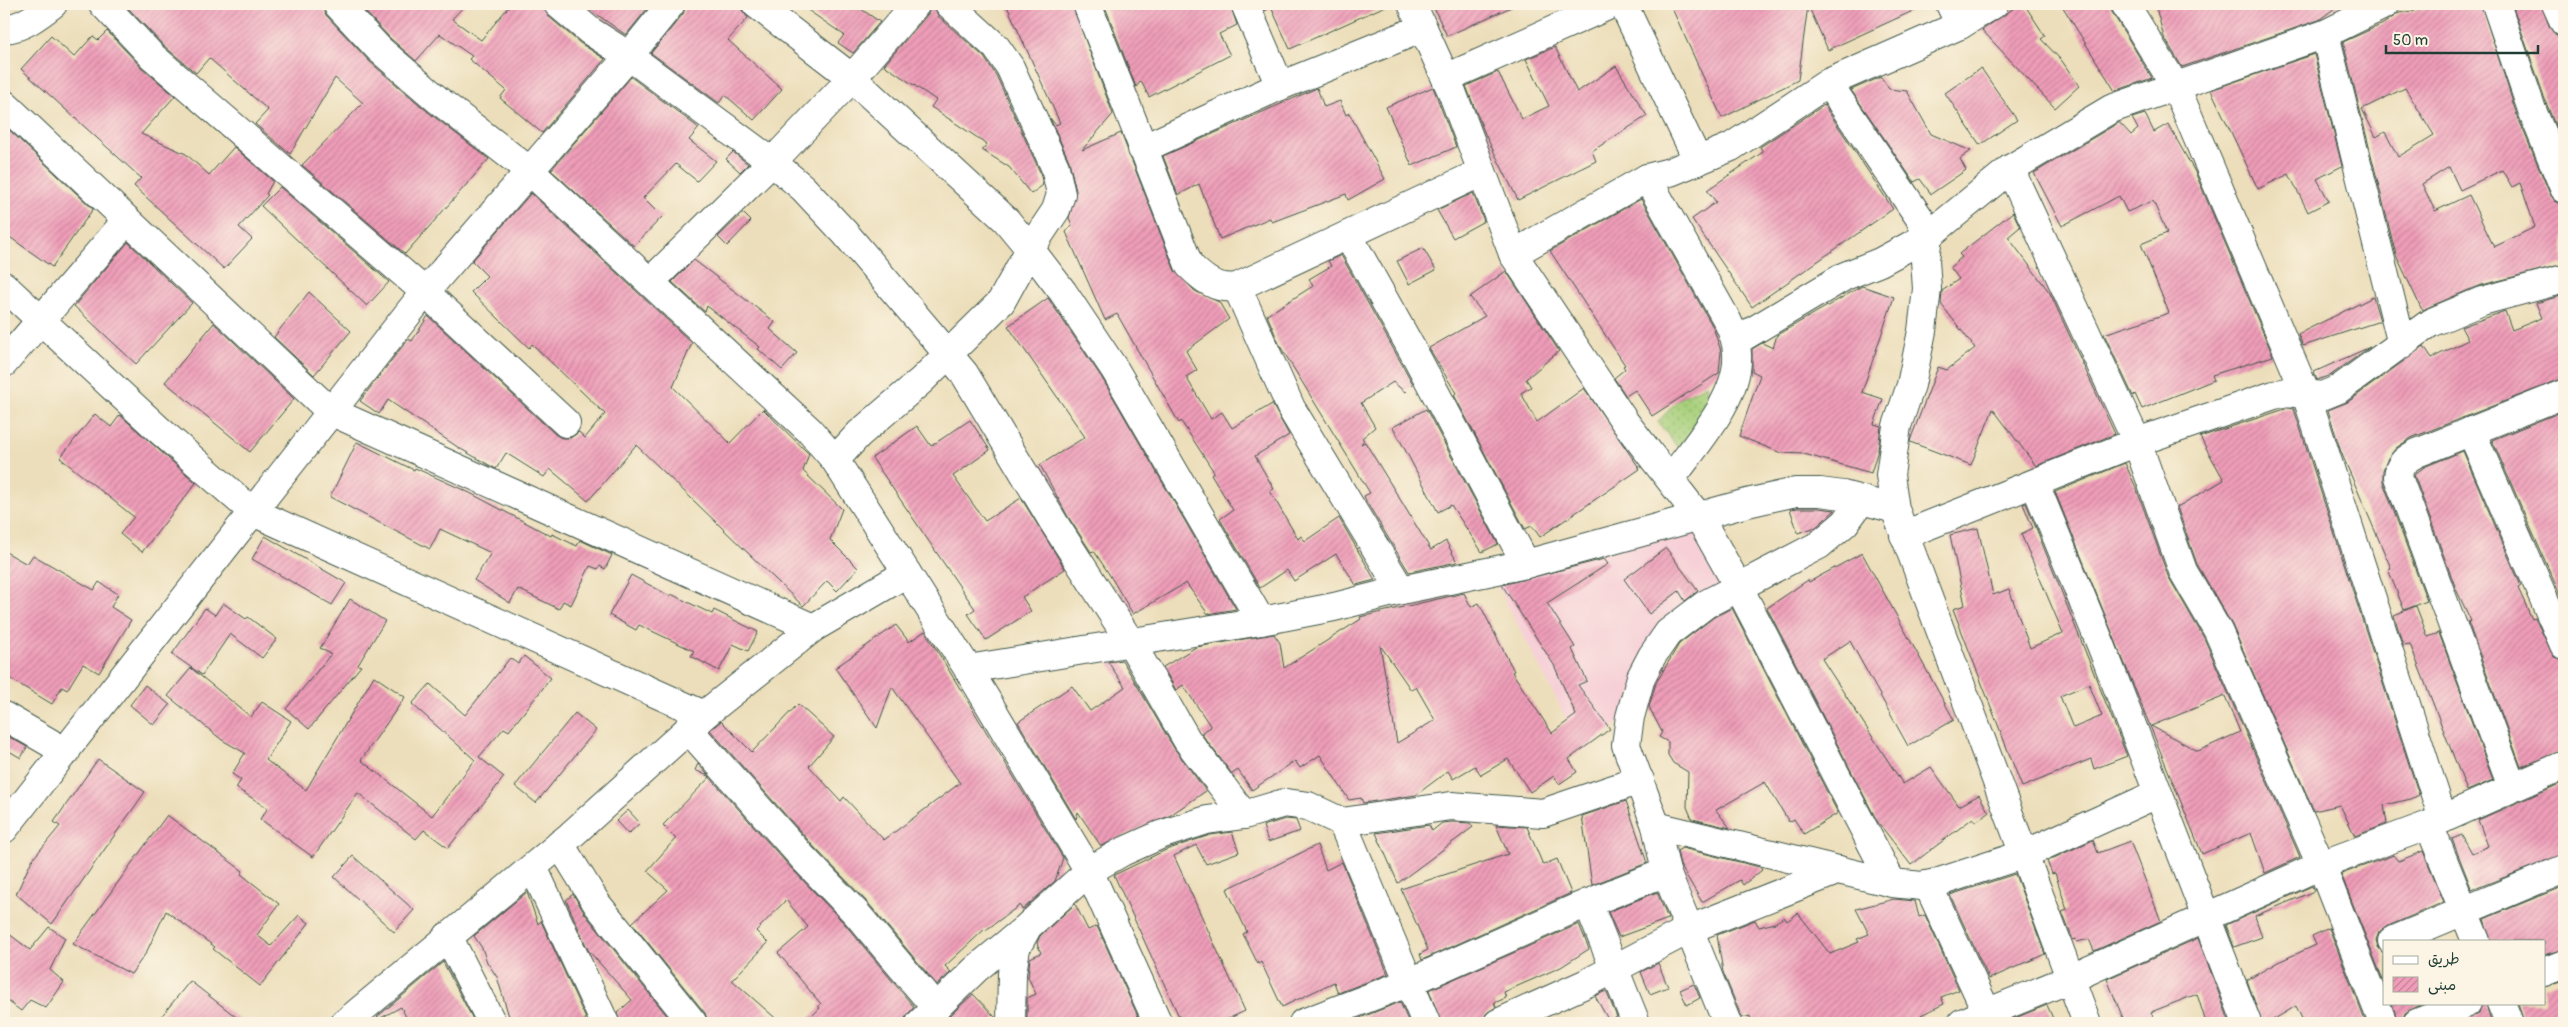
<svg xmlns="http://www.w3.org/2000/svg" width="2568" height="1027" viewBox="0 0 2568 1027" font-family="Pangolin,'Playpen Sans Arabic',sans-serif">
<style>
.built{fill:#f6cfd7}
.park{fill:url(#park-dots);stroke:#648658}
.building{fill:url(#building-hatch);fill-rule:evenodd}
.lines{fill:none;stroke-linecap:round;stroke-linejoin:round}
.minor-casing{stroke:#3e5548;stroke-width:30}
.minor{stroke:#fff;stroke-width:28}
</style>
<defs>
<pattern id="park-dots" width="8" height="8" patternUnits="userSpaceOnUse" patternTransform="scale(1.25)"><rect width="8" height="8" fill="#a8d07b"/><path d="M2 2h.1M6 6h.1" fill="none" stroke="#8a6" stroke-width="1.8" stroke-linecap="round"/></pattern>
<pattern id="building-hatch" width="6" height="6" patternUnits="userSpaceOnUse" patternTransform="scale(1.25)"><rect width="6" height="6" fill="#f09db9"/><path d="M-1 1l2-2M0 6l6-6M5 7l2-2" fill="none" stroke="#c28197"/></pattern>
</defs>
<rect width="100%" height="100%" fill="#fcf5e5"/>
<filter id="ink" filterUnits="userSpaceOnUse"><feTurbulence type="fractalNoise" baseFrequency=".02" numOctaves="2"/><feDisplacementMap in="SourceGraphic" scale="10" xChannelSelector="R" yChannelSelector="G"/><feConvolveMatrix kernelMatrix="1 2 1 2 8 2 1 2 1" color-interpolation-filters="sRGB"/></filter>
<filter id="wash" filterUnits="userSpaceOnUse"><feTurbulence type="fractalNoise" baseFrequency=".0096" numOctaves="4" result="noise"/><feDisplacementMap in="SourceGraphic" scale="20" xChannelSelector="R" yChannelSelector="G"/><feGaussianBlur stdDeviation="1.12" result="paint"/><feColorMatrix in="noise" values="0 0 0 0 0 0 0 0 0 0 0 0 0 0 0 0 0 1.4 0 .05"/><feComposite in="paint" operator="in"/></filter>
<g filter="url(#wash)">
<rect width="100%" height="100%" fill="#ecdeba"/>
<!-- built -->
<path class="built" d="M1696,528l28,56 -74,60 -29,77 -37,31 -90,-172z"/>
<!-- park -->
<path class="park" d="M1707,385l3,21 -31,43 -21,-27 22,-24z"/>
<g id="blocks">
<!-- building -->
<g class="building">
<path d="M132,4h190l4,11 43,46 59,51 61,47 -84,95 -103,-89 61,-62 -28,-25 -45,76 -35,-30 13,-14 -59,-52 -13,15 -33,-28 -35,-37z"/>
<path d="M358,4h108l-14,15 29,21 30,-36h32l5,12 32,27 25,16 -63,74 -42,-35 6,-8 -37,-31 3,-3 -32,-22 -24,27 -26,-23z"/>
<path d="M582,4h69l-25,31z"/>
<path d="M686,4h55l1,6 6,8 -20,22 54,49 -28,31 -29,-25 -6,8 -68,-50 32,-39z"/>
<path d="M799,4h55l26,18 -27,31 -15,-10 6,-8z"/>
<path d="M931,4h3l4,12 46,41 12,18 44,97 3,13 -12,9 -22,-27 -27,-17 5,-6 -56,-37 5,-7 -52,-35 44,-51z"/>
<path d="M1006,4h66l41,110 -31,36 39,-17 54,138 20,20 24,11 10,17 -43,32 11,19 -11,7 25,42 11,-7 10,16 40,-24 17,31 -34,21 19,33 -4,2 28,48 3,-3 4,5 34,-23 36,62 -19,5 -20,-31 -42,27 -7,-11 -27,18 -40,-69 13,-9 -22,-36 3,-2 -33,-51 -2,2 -62,-109 -12,6 -39,-88 6,-7 -3,-7 7,-27 -7,-30 -19,-43 6,7 4,-2z"/>
<path d="M1104,4h126l7,21 -18,9 11,21 -81,42 -8,-16 -5,6z"/>
<path d="M1262,4h128l-100,45 -19,-42 -6,4z"/>
<path d="M1432,4h86l-71,32z"/>
<path d="M1670,4h258l-100,46 -20,-45 -10,75 -76,38z"/>
<path d="M2020,4h4l21,32 -4,3 21,22 17,25 -24,22 -73,-78z"/>
<path d="M2061,4h48l3,8 40,66 -37,13z"/>
<path d="M2155,4h185l-21,16 -137,47 -18,-30z"/>
<path d="M2431,4h50l36,111 33,79 5,7 9,2v61l-86,22 -56,24 -26,-55 -53,-213 40,-18 16,-11 33,-5zM2405,88l29,47 -36,22 -13,-25 -9,5 -14,-28zM2449,167l11,23 42,-20 10,17 8,-4 15,44 -41,20 -25,-52 -34,16 -13,-27z"/>
<path d="M2512,4h29l9,24 7,8 7,16v95l-17,-42z"/>
<path d="M107,31l34,36 34,29 -34,38 45,20 23,21 25,-28 39,34 -7,13 2,1 -29,32 13,12 -28,30 -90,-83 7,-8 -120,-109 30,-33 23,21 19,-21 5,4z"/>
<path d="M1555,47l22,45 39,-26 31,50 -55,35 4,10 -78,39 -33,-66 -19,-48 32,-14 24,47 27,-13 -23,-47z"/>
<path d="M2314,54l28,112 -25,13 12,22 -21,11 -19,-38 -31,15 -47,-99z"/>
<path d="M1981,68l36,52 -37,25 -35,-52z"/>
<path d="M631,77l68,51 -10,12 27,21 -19,20 -21,-17 -33,34 19,19 -28,29 -83,-76z"/>
<path d="M1881,77l8,12 18,2 24,43 40,17 -11,8 6,11 -35,24 -11,-15 -6,3 -63,-92z"/>
<path d="M1433,87l23,60 -44,19 -26,-59z"/>
<path d="M1317,88l7,19 16,-6 6,14 3,-2 36,66 -37,21 -2,-6 -74,28 -2,-4 -50,21 -21,-55 -21,11 -15,-39z"/>
<path d="M1824,105l69,104 -141,98 -60,-88 24,-17 -9,-12 56,-38 -3,-5z"/>
<path d="M2145,114l9,18 14,-8 27,48 78,184 -61,19 2,5 -72,29 -7,-15 -2,2 -29,-62 65,-21 -28,-69 26,-11 -14,-32 -26,11 -8,-16 -57,30 -28,-53 84,-50h2l11,12 7,-6 -6,-11z"/>
<path d="M4,125l89,84 -41,58 -48,-34z"/>
<path d="M733,152l15,12 -8,8 -14,-13z"/>
<path d="M280,187l109,95 -22,24 -106,-100z"/>
<path d="M531,193l161,150 -19,44 57,56 33,-34 46,45 -6,17 39,38 -12,31 28,28 -21,23 -10,-10 -24,25 -167,-161 -48,56 -38,-32 -6,8 -38,-24 -10,16 -37,-21 -71,-48 -9,14 -19,-13 48,-62 4,2 16,-25 128,119 6,3h8l9,-6 6,6 20,-24 -73,-70 -3,4 -58,-56 16,-16 -15,-15z"/>
<path d="M1473,193l11,28 -31,17 -16,-28z"/>
<path d="M1641,199l72,128 8,24 -2,22 -67,43 -17,-26 -9,6 -12,-18 11,-9 -2,-3 2,-1 -75,-114z"/>
<path d="M2013,212l7,15 -12,10 42,56 65,141 -79,32 -43,-57 -22,56 -61,-23 1,-4 27,-71 9,3 28,-22 -34,-44 1,-13 17,-12 -9,-12 12,-10 -3,-3z"/>
<path d="M743,213l8,8 -24,25 -9,-9z"/>
<path d="M128,242l64,61 -56,61 -62,-58z"/>
<path d="M1423,248l13,22 -27,14 -12,-23z"/>
<path d="M1341,255l72,129 -8,8 -12,-10 -32,21 14,24 -13,11 2,2 -3,4 4,-2 66,108 15,-9 11,21 -48,10 -43,-71 -2,-5 6,-3 -90,-147 -13,-31 46,-29 -4,-7 22,-13 -3,-5z"/>
<path d="M694,260l81,62 -5,7 27,24 -15,17 -24,-21 2,-2 -53,-41 -2,6 -33,-30z"/>
<path d="M1506,271l53,80 -33,28 5,8 -10,6 16,29 47,-34 56,81 -100,68 -8,-11 -7,3 -71,-134 2,-2 -27,-45 56,-32 -15,-19z"/>
<path d="M1862,286l32,11 -32,95 21,7 -9,25 7,2 -3,24 -7,23 -67,-19 -23,-1 -42,-17 21,-61 -8,-4v-22l10,-6 11,5 4,-13z"/>
<path d="M309,292l42,39 -37,44 -40,-38z"/>
<path d="M2564,295v83l-153,60 -15,10 -8,10 -5,12v12l44,119 -23,9 -16,-41 3,-1 -50,-116 -13,-42 20,-8 76,-56 8,12 36,-18 -7,-13 44,-16 7,19 30,-12 -6,-15z"/>
<path d="M2373,297l7,24 -77,25 -5,-12z"/>
<path d="M1048,298l54,80 134,231 -28,5 -22,-31 -53,31 -24,-40 -15,-23 -3,1 -24,-37 -27,-50 45,-28 -77,-111z"/>
<path d="M214,323l80,76 -44,53 -85,-70z"/>
<path d="M2370,347l-39,28 -14,5 -3,-8z"/>
<path d="M2288,408l6,1 125,386 -8,4 -27,6 3,19 -32,12 -15,-31 -26,6 -82,-186 -35,-61 -20,-57 47,-27 -24,-43z"/>
<path d="M1426,409l72,135 -16,8 -31,-47 -13,7 -45,-85z"/>
<path d="M2563,411l1,24 -7,3 7,14v152l-72,-164z"/>
<path d="M95,414l16,13 9,-12 76,68 -54,69 -22,-18 14,-17 -74,-59z"/>
<path d="M970,420l20,30 -37,26 32,45 36,-23 44,71 -43,28 9,14 -45,29 -18,-26 7,-5 -103,-151 45,-32 14,20z"/>
<path d="M357,442l57,28 1,-2 55,25 81,43 1,-2 25,12 3,-6 32,15 -7,14 -5,-3 -2,3 -8,-3 -19,39 -8,-4 -4,8 -41,-20 -8,14 -36,-23 17,-27 -51,-24 -10,20 -100,-52z"/>
<path d="M2463,451l58,135 -3,2 14,31 3,-1 19,39 10,3v90l-43,17 -53,-145 3,-1 -15,-32 -42,-114 10,-8z"/>
<path d="M2125,463l12,27 31,86 36,62 96,219 -35,16 -14,-40 -49,21 -147,-362zM2225,696l15,36 -42,19 -47,-25z"/>
<path d="M2026,503l101,253 -33,13 -3,-10 -69,28 -69,-178 12,-4 -15,-70 28,-7 15,67 16,-6 21,59 33,-15 -42,-99 12,-6 -10,-24zM2089,684l13,32 -29,12 -13,-32z"/>
<path d="M1798,508h21l16,2 -19,17 -18,6 -8,-24z"/>
<path d="M265,536l81,47 -14,22 -80,-46z"/>
<path d="M1666,548l32,43 -13,10 -6,-10 -30,23 -25,-35z"/>
<path d="M4,551l23,13 6,-9 61,35 5,-8 19,12 -7,13 20,13 -32,53 -16,-9 -16,26 -5,-3 -10,17 -48,-29z"/>
<path d="M1862,553l92,167 -46,26 -58,-105 -28,18 81,125 28,-17 28,39 20,-11 10,18 -14,9 -2,-4 -62,47 -34,-44 -110,-213 41,-28 1,2z"/>
<path d="M1604,559l4,5 -61,39 28,44 -3,2 15,32 -9,4 32,44 -41,30 8,13 -18,12 -5,-8 -24,16 -22,-33 -27,16 -6,-9 -22,13 -5,-8 -32,24 -53,8 -2,-5 -12,2 -29,-45 -20,13 -5,-7 -43,29 -14,-20 -6,4 -31,-41 10,-6 -28,-42 -7,5 -13,-23 33,-20 78,-13 6,9 4,25 77,-49 -1,-2 104,-24 7,14 8,-4 35,68 -2,1 40,61 24,-18 -22,-50 -52,-80zM1380,645l31,45 5,-3 19,33 -38,23z"/>
<path d="M631,575l39,21 1,-2 41,20 2,-4 44,22 -10,19 -15,-7 -14,27 -28,-15 3,-5 -55,-26 -3,5 -27,-15z"/>
<path d="M350,599l35,22 -27,44 3,1 -52,63 -23,-20 45,-55 -11,-6z"/>
<path d="M223,603l23,16 2,-2 29,22 -15,19 -32,-24 -28,41 -30,-21 33,-46 10,7z"/>
<path d="M2416,606l12,31 11,-4 54,147 -26,11 -57,-147 -7,1 -9,-30z"/>
<path d="M1732,608l106,205 -34,21 -10,-15 -5,3 -24,-40 -49,28 14,18 -38,-9 -5,-12 1,-35 -15,-9 -5,-8v-13l-9,-5 3,-5 -13,-25 7,-24 23,-39 35,-27z"/>
<path d="M896,625l13,17 16,-11 138,227 -8,23 -33,29 -2,-5 -34,25 -1,-1 -40,37 6,6 -14,13 -69,-82 -53,-55 -105,-118 11,-9 31,31 46,-48 36,33 -25,29 32,35 3,-4 40,43 76,-57 -68,-96 -15,41 -42,-60z"/>
<path d="M524,656l27,22 -42,53 -5,-3 -25,29 25,20 -56,71 -24,-18 -8,9 -58,-46 -45,64 -53,-38 8,-11 -32,-20 5,-8 -9,-6 13,-21 -23,-13 -54,-44 23,-28 60,49 11,-15 29,19 -25,39 40,30 68,-114 31,21 -44,63 71,56 43,-56 -63,-56 18,-20 35,31 45,-57 8,6z"/>
<path d="M1122,660l52,88 32,43 -37,25 -68,30 -23,-34 -2,7 -58,-97 54,-36 18,25 35,-24 -17,-25z"/>
<path d="M145,685l25,20 -16,20 -24,-20z"/>
<path d="M575,713l21,17 -60,73 -21,-17z"/>
<path d="M4,734l23,13 -6,11 -17,-10z"/>
<path d="M98,759l47,33 -93,132 -36,-30 16,-34 28,-34 -6,-4z"/>
<path d="M698,764l94,105 52,54 70,84 -9,11v5h-100l15,-15 -2,-2 3,-2 -43,-51 30,-26 -22,-27 -30,31 12,12 -36,37 49,43h-73l-3,-10 -73,-90 36,-33 -21,-19 29,-33 -13,-13 47,-48 -15,-7z"/>
<path d="M2564,782v72l-92,36 -20,-51 10,-4 10,18 16,-7 -10,-26z"/>
<path d="M1626,801l21,62 -55,22 -10,-69z"/>
<path d="M628,810l12,13 -12,11 -12,-13z"/>
<path d="M167,815l76,56 -2,3 38,30 -22,31 14,11 28,-31 10,8 -49,63 -47,-37 2,-2 -49,-36 -20,42 -15,21 -58,-30z"/>
<path d="M1285,819l11,1 4,11 -32,11 -5,-16z"/>
<path d="M1452,822l18,1 3,4 -75,56 -22,-50 53,-8 3,6 10,-8z"/>
<path d="M1496,825l31,2 16,38 14,-6 14,34 -149,67 -2,-6 8,-4 -27,-61 107,-35z"/>
<path d="M1232,832l7,20 -33,12 -10,-19 -22,11 71,155 -26,12h-37l-68,-148 52,-25 44,-15z"/>
<path d="M2093,840l5,13 32,-12 31,80 -67,30 -5,-12 -12,3 -1,-3 -3,1 -11,-28 5,-2 -12,-37 -3,1 -5,-13z"/>
<path d="M1317,845l9,25 16,-8 46,112 -50,19 -4,-11 -52,25 -21,-45 -3,2 -15,-30 4,-2 -20,-43z"/>
<path d="M1682,848l78,19 2,3 -19,15 -3,-5 -38,22 -22,-37 -3,-14z"/>
<path d="M2423,851l21,51 -58,25 -7,5 -3,8 2,7 6,7v29l-43,-109 53,-19 5,6z"/>
<path d="M353,856l61,54 -20,22 -60,-55z"/>
<path d="M2015,874l30,80 -56,25 -39,-84z"/>
<path d="M2312,886l2,5 -59,25 7,21 -28,10 -8,-22z"/>
<path d="M2564,886v63l-20,6v-14h-53l-7,-22z"/>
<path d="M527,892l11,32 3,-3 45,98 -5,4h-70l-14,-46 -10,-15 -5,-14 -8,-12z"/>
<path d="M1657,892l11,27 -49,18 -11,-25z"/>
<path d="M573,894l12,20 88,109h-53l-3,-10 15,-13 -44,-50 -22,-50z"/>
<path d="M1894,899l21,2 4,16 6,-2 34,75 -18,7 3,7 -23,11 4,8h-174l-1,-7 -8,2 -19,-46 -6,-37 38,-15 4,7 16,-4 9,-6 3,4 11,-8 32,41 29,-12 -2,-3 12,-5 -13,-25z"/>
<path d="M1075,904l13,26 9,-4 44,97h-114v-25l9,-4 -8,-17 2,-19 11,-5 -4,-10 3,-7z"/>
<path d="M1579,924l10,25 -28,18 -57,25 2,6 -12,5 2,4 -10,7 -3,9h-42l-12,-33z"/>
<path d="M49,927l16,11 -15,32 14,12 -18,26 -16,-8 -9,11 -17,-13v-68l26,20z"/>
<path d="M2329,928l37,95h-62l-8,-17 -28,17h-6l-15,-43 31,-18 38,-17 -4,-9z"/>
<path d="M2198,938l32,85h-24l-9,-29 -46,18 6,11h-32l-18,-44z"/>
<path d="M443,962l32,61h-66l-8,-16 -22,12 -2,-2z"/>
<path d="M1658,963l10,24 -18,7 -9,-22z"/>
<path d="M190,981l54,42h-88z"/>
<path d="M2564,981v42h-40l-6,-20h26v-16z"/>
<path d="M1694,984l6,14 -13,7 -7,-15z"/>
<path d="M1606,991l11,26 -8,4 -14,-25z"/>
<path d="M973,994l22,23v6h-53z"/>
<path d="M1400,1002l9,21h-59v-1z"/>
<path d="M2392,1003h32l-19,10 -3,10h-4z"/>
<path d="M2482,1003h4l5,20h-33l21,-10z"/>
<path d="M2047,1005l8,18h-52z"/>
</g>
</g>
</g>
<g filter="url(#ink)">
<use href="#blocks" fill-opacity="0" stroke="#3e5548" stroke-width="1"/>
<g class="lines">
<defs>
<g id="minor">
<path d="M103,4l49,52 273,236 141,131"/>
<path d="M337,4l42,45 59,51 92,71 279,259 26,30 133,209 121,202 69,152"/>
<path d="M558,4l32,27 39,25 143,106 80,-84 64,-74"/>
<path d="M756,4l96,74 154,142 24,29 33,43 52,78 146,251"/>
<path d="M1087,4l102,261c14,14 27,25 48,22l245,-115"/>
<path d="M1245,4l35,82"/>
<path d="M1412,4l40,88 61,162 112,168 74,95 39,69 154,297"/>
<path d="M1623,4l75,157"/>
<path d="M1950,4l10,21"/>
<path d="M2125,4l51,83 130,307 137,425"/>
<path d="M2496,4l36,106 32,78"/>
<path d="M2556,4l8,18"/>
<path d="M4,29c18,-1 35,-14 49,-25"/>
<path d="M2325,34l77,311"/>
<path d="M1446,78l166,-74"/>
<path d="M1828,83l91,134 9,19 -3,24 2,29 -5,42 -11,54 -14,41 -7,49 5,34 192,514"/>
<path d="M4,104l326,307 483,217"/>
<path d="M1142,149l138,-63 143,-58"/>
<path d="M2010,169l127,273 46,129 35,60 103,234 62,158"/>
<path d="M1647,178l80,142c5,11 10,21 10,34 3,43 -42,91 -66,125"/>
<path d="M1348,235l70,125 108,204"/>
<path d="M1513,254l134,-76 23,-6 61,-25 97,-64 132,-58 34,-21"/>
<path d="M650,282l122,-120 31,26 42,45 119,140 90,150 77,120 56,97 57,75"/>
<path d="M4,286l153,142 96,84 451,203"/>
<path d="M1237,287l54,121 110,182"/>
<path d="M1736,341l109,-65 35,-14 48,-26 82,-67 101,-60 214,-75 61,-30"/>
<path d="M4,363l123,-143"/>
<path d="M2471,431l93,214"/>
<path d="M835,460l24,-26 63,-54 79,-78 29,-53 26,-39 5,-16 -6,-27 -45,-100 -14,-20 -47,-43"/>
<path d="M2035,484l66,161 146,378"/>
<path d="M1904,535l233,-93 137,-47 13,-3 35,4 17,-7 91,-66 52,-22 82,-22"/>
<path d="M968,669l293,-48 73,-14 67,-17 125,-26 221,-61 49,-11h24l23,3 52,14"/>
<path d="M4,716l62,36"/>
<path d="M688,729l116,130 52,54 80,95"/>
<path d="M2512,787l-114,-310c1,-14 8,-18 19,-24l147,-59"/>
<path d="M1342,822l84,201"/>
<path d="M2429,825l47,116"/>
<path d="M1656,826l236,57 30,3 14,-3 89,-29 132,-60"/>
<path d="M4,829l421,-537 204,-236 42,-52"/>
<path d="M560,844l37,60 96,119"/>
<path d="M533,867l72,156"/>
<path d="M1928,885l59,128"/>
<path d="M1588,903l48,120"/>
<path d="M448,936l44,87"/>
<path d="M2392,941l172,-72"/>
<path d="M2544,972l20,-8"/>
<path d="M2501,1003l8,20"/>
<path d="M345,1023l225,-187 134,-121 109,-87 94,-55"/>
<path d="M920,1023l56,-54 51,-42 62,-56 33,-19 38,-17 47,-15 37,-5 40,-12 24,3 34,16 109,-16 92,7 97,-33"/>
<path d="M1011,1023l1,-50 4,-25 10,-18"/>
<path d="M1303,1023l107,-41 166,-74 90,-36"/>
<path d="M1498,1023l89,-40 103,-54 149,-59"/>
<path d="M1727,1023l-61,-151 -10,-46 -30,-81 4,-28 11,-40 11,-21 16,-23 38,-29 113,-59 26,-22 17,-23"/>
<path d="M1962,1023l110,-45 249,-113 108,-40 135,-60"/>
<path d="M2417,1023l50,-20"/>
</g>
</defs>
<!-- minor casing -->
<use href="#minor" class="minor-casing"/>
<!-- minor -->
<use href="#minor" class="minor"/>
</g>
</g>
<!-- margin -->
<rect width="2568" height="1027" fill="none" stroke="#fcf5e5" stroke-width="20"/>
<!-- legend -->
<rect x="2383" y="940" width="162" height="65" fill="#fcf5e5" stroke="#a4ab9e"/>
<rect x="2393" y="956" width="25" height="8" fill="#ffffff" stroke="#a4ab9e"/>
<text x="2428" y="964" font-size="15" fill="#1f3d34">طريق</text>
<rect x="2393" y="977" width="25" height="15" fill="url(#building-hatch)" stroke="#a4ab9e"/>
<text x="2428" y="990" font-size="15" fill="#1f3d34">مبنى</text>
<!-- scale -->
<path d="M2386 45v8h152v-8" fill="none" stroke="#1f3d34" stroke-width="2.5"/>
<text x="2393" y="45" font-size="15" fill="#1f3d34" stroke="#fcf5e5" stroke-width="4" paint-order="stroke">50 m</text>
</svg>
